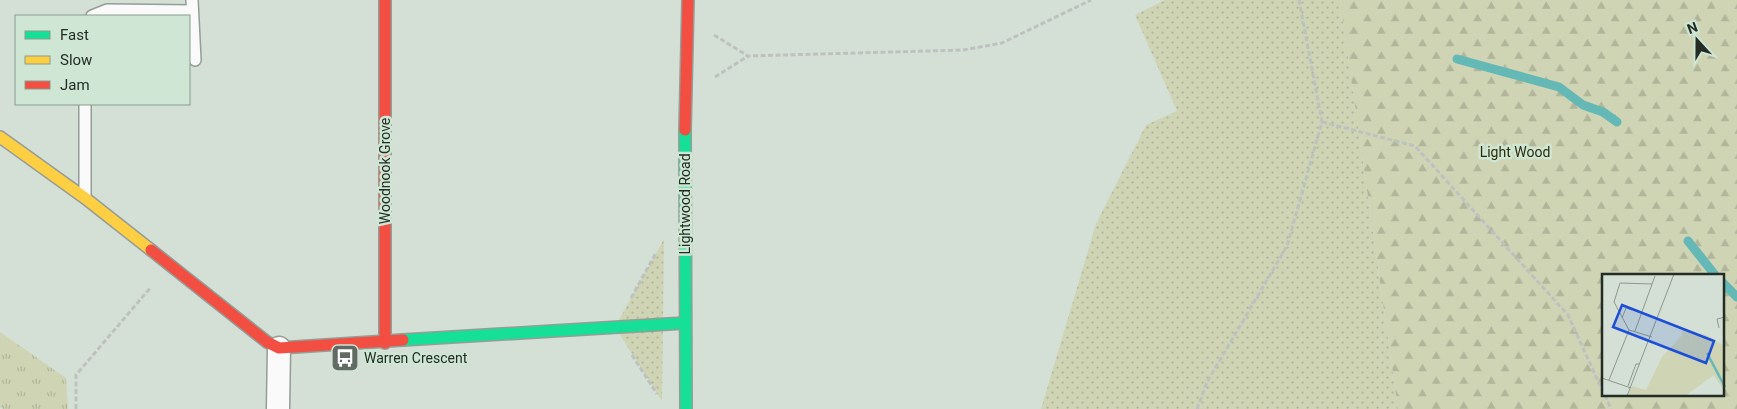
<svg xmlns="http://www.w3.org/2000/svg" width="1737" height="409" viewBox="0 0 1737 409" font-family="Roboto,sans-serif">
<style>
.grass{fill:url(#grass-dots)}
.forest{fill:url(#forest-firs);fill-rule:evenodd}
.park{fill:url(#park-tufts)}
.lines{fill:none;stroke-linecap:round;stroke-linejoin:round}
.stream{stroke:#64b8b5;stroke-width:9}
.lane-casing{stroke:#949d96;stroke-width:14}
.street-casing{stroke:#949d96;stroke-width:25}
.fast-casing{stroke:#949d96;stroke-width:14}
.slow-casing{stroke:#949d96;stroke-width:14}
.jam-casing{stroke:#949d96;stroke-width:14}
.path{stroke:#bec2bf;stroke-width:3;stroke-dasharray:5 2.5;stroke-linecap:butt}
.lane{stroke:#f9faf9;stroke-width:11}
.street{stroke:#f9faf9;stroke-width:22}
.fast{stroke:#16e098;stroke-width:11}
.slow{stroke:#ffcf43;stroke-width:11}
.jam{stroke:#f24e42;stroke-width:11}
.labels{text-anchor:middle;stroke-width:5;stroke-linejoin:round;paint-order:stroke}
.park-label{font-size:14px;fill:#2d2c0a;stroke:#cee6d3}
.street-label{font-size:14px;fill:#232c25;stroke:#cee6d3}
.poi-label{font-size:14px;fill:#232c25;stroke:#cee6d3;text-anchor:start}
.inset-river{fill:none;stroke:#64b8b5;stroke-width:2.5}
.inset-road{fill:none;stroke:#8d988f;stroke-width:1}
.view{fill:#1d4ed8;fill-opacity:0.15;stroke:#1d4ed8;stroke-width:2.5}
.inset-edge{fill:none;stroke:#232c25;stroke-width:2.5}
</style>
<defs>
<pattern id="grass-dots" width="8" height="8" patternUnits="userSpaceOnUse" patternTransform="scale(1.25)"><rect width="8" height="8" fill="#ced4b4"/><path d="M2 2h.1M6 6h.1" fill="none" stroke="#b1b69b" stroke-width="1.8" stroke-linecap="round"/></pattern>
<pattern id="forest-firs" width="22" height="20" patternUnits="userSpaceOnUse" patternTransform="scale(1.25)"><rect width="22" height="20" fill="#ced4b4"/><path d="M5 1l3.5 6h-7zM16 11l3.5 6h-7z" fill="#b1b69b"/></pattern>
<pattern id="park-tufts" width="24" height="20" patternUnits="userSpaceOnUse" patternTransform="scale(1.25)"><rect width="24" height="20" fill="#ced4b4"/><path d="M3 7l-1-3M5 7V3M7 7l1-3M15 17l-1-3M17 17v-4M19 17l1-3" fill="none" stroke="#b1b69b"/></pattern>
</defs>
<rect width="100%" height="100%" fill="#d4e0d6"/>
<!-- grass -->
<g class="grass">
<path d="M1165,0h175l58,409h-357l55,-185 50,-99 31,-14 -42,-96z"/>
<path d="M664,239l-2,162 -47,-74z"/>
</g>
<!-- forest -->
<path class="forest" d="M1340,0h397v409h-339zM1603,275h120v120h-120z"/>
<!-- park -->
<path class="park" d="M0,332l66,46 2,31h-65l-3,-2z"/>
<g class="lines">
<!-- stream -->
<g class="stream">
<path d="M1457,59l102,28 24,18 20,7 14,10"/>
<path d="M1688,241l27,34"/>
<path d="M1723,283l14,14"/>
</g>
<defs>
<g id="lane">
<path d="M192,0l3,60"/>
<path d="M92,16l15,-6 85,1"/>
<path d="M85,104v93"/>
</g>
<path id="street" d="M278,409l1,-61"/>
<g id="fast">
<path d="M685,130l1,279"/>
<path d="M403,340l282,-17"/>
</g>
<path id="slow" d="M0,137l85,61 66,52"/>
<g id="jam">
<path d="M385,0v343"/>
<path d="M685,130l3,-130"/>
<path d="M151,250l116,92 12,6 124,-8"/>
</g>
</defs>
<!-- lane casing -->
<use href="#lane" class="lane-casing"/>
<!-- street casing -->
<use href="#street" class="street-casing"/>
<!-- fast casing -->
<use href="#fast" class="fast-casing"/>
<!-- slow casing -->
<use href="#slow" class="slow-casing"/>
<!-- jam casing -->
<use href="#jam" class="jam-casing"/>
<!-- path -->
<g class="path">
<path d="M714,35l34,21 215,-6 39,-7 89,-43"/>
<path d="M715,77l33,-21"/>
<path d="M1322,122l93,24 153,169 35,77"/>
<path d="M631,298l25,-45"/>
<path d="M632,355l25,39"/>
<path d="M1605,395l6,14"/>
<path d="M76,409v-34l75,-88"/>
<path d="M1197,409l10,-27 80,-136 35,-124 -23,-122"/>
</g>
<!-- lane -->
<use href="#lane" class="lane"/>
<!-- street -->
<use href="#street" class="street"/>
<!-- fast -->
<use href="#fast" class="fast"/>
<!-- slow -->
<use href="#slow" class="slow"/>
<!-- jam -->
<use href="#jam" class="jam"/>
</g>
<!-- icons -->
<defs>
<symbol id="bus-square" viewBox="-11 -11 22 22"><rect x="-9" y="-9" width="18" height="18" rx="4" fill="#616b63" stroke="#cee6d3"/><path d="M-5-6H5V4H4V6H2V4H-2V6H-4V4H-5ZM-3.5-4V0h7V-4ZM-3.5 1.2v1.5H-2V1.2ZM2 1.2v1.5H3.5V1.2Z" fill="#fff"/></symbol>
</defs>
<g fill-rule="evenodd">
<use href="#bus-square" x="329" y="342" width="32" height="32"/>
</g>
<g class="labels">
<!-- park labels -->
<g class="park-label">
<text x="1515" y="157">Light Wood</text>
</g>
<!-- street labels -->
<g class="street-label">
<text transform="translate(385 171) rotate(-90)" y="5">Woodnook Grove</text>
<text transform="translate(685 204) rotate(-90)" y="5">Lightwood Road</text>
</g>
<!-- poi labels -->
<g class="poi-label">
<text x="364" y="363">Warren Crescent</text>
</g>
</g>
<!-- overview -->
<g transform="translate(1602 274)">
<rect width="122" height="122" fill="#d4e0d6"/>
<path d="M80,55l11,3 -6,27 -25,-2 20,-22z" fill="#ced4b4"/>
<path d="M91,58l13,3 18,11v45l-10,-16 -29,21h-57l4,-10 14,4 16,-33 25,2z" fill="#ced4b4"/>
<path class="inset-river" d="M105,79l18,34"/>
<path class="inset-road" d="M20,44l4,-10 6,2M117,54l-2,-9 8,-2M33,57l20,-55M50,63l-23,-7 -15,-28 6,-19 32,1M0,104l29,10M7,106l20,-50M26,112l8,-22h4M25,122l47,-122"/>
<path class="view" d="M20,31l92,36 -8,22 -93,-36z"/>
<rect width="122" height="122" class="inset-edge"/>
</g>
<!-- legend -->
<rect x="15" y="15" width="175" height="90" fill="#cee6d3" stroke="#8a9c8d"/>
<rect x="25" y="31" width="25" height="8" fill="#16e098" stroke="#8a9c8d"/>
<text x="60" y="40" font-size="15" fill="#232c25">Fast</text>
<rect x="25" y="56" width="25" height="8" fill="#ffcf43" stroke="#8a9c8d"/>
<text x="60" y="65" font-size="15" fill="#232c25">Slow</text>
<rect x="25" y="81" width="25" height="8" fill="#f24e42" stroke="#8a9c8d"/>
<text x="60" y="90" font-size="15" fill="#232c25">Jam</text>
<!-- north arrow -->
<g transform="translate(1697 40) rotate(339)" stroke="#cee6d3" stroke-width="4" paint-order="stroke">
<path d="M0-4L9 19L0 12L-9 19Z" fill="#232c25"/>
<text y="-8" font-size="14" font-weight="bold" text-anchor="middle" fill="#232c25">N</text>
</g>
</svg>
